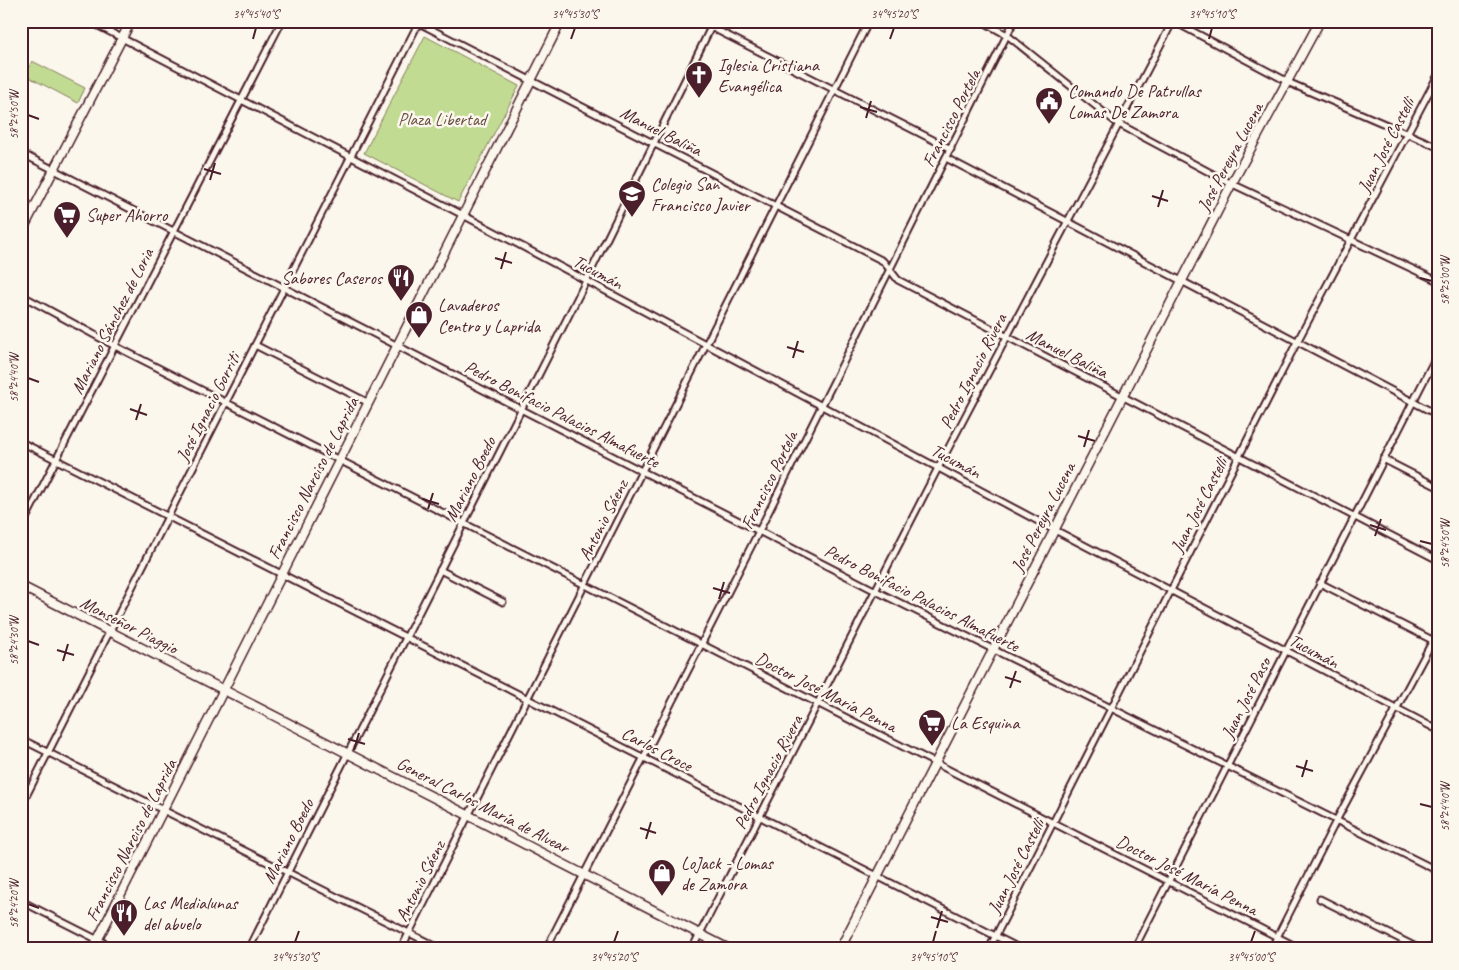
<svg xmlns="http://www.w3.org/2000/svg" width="1459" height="970" viewBox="0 0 1459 970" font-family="Caveat,sans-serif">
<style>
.green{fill:#c2db92;stroke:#867d5e}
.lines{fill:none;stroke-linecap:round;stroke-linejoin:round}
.street-casing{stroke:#4a1f2b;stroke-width:9}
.secondary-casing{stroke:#4a1f2b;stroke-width:11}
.street{stroke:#fbf7ec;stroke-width:5}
.secondary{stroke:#fbf7ec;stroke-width:8}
.ticks{fill:none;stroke:#4a1f2b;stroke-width:2}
.labels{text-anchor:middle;stroke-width:5;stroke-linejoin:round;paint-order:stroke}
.poi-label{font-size:18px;fill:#4a1f2b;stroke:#fbf7ec;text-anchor:start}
.street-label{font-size:18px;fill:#4a1f2b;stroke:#fbf7ec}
.park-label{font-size:18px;fill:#684e45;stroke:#fbf7ec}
.neatline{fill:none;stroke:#4a1f2b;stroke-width:2}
.ticks-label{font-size:12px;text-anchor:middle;fill:#4a1f2b}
</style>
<rect width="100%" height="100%" fill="#fbf7ec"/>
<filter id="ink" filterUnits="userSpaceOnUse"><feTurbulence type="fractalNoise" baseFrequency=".02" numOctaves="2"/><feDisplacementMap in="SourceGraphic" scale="10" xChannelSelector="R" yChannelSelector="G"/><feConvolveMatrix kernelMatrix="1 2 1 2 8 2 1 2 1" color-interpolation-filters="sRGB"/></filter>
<g filter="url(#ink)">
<!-- green -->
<g class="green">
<path d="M425,36l94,50 -61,116 -94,-49z"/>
<path d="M32,61l53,27 -7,15 -53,-28z"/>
</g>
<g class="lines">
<defs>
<g id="street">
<path d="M89,21l374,194 590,314 385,201"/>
<path d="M415,21l468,240 15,19 540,280"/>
<path d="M699,21l252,128"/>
<path d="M982,21l25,14 110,88 107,57 214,101"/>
<path d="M1173,21l119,63 146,63"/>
<path d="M21,153l849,435 568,283"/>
<path d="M946,158l492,257"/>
<path d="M21,295l94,51 1186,603"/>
<path d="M255,345l112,57"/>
<path d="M21,442l1000,507"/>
<path d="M1383,459l55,28"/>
<path d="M21,528l261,-507"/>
<path d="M440,570l63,32"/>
<path d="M1320,583l118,60"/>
<path d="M21,739l420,210"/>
<path d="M21,806l398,-784"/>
<path d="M1320,899l100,50"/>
<path d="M21,901l95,48"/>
<path d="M249,949l337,-668 128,-260"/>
<path d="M401,949l468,-928"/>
<path d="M546,949l213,-418 255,-510"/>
<path d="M692,949l246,-481 235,-447"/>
<path d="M989,949l308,-607 141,-267"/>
<path d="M1134,949l304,-596"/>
<path d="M1271,949l65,-128 102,-190"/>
</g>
<g id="secondary">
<path d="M21,233l110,-212"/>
<path d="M21,586l708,363"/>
<path d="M93,949l468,-928"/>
<path d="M840,949l392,-766 88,-162"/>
<path d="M1433,949l5,-10"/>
</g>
</defs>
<!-- street casing -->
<use href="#street" class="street-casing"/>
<!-- secondary casing -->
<use href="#secondary" class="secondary-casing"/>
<!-- street -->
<use href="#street" class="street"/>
<!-- secondary -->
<use href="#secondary" class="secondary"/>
</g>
</g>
<!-- ticks -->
<path class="ticks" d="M253,39l3,-11M571,39l4,-11M890,39l4,-11M1209,39l3,-11M860,107l17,5M28,115l11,4M866,118l5,-17M204,169l17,5M210,180l5,-17M1152,196l16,5M1158,207l5,-17M495,258l17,5M501,269l5,-17M1420,278l12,3M787,347l17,5M793,358l5,-17M28,378l11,4M130,409l17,6M136,420l5,-16M1078,436l17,5M1084,447l5,-17M422,499l17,5M428,509l5,-16M1370,525l16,5M1375,536l6,-17M1420,541l12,3M713,588l17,5M719,599l5,-17M28,641l11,4M57,650l17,5M63,661l5,-17M1005,677l16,5M1010,688l6,-17M348,739l17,5M354,750l5,-17M1296,766l17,5M1302,777l5,-17M1420,804l12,3M640,828l16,5M646,839l5,-17M28,904l11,4M931,917l17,5M937,928l5,-17M295,942l4,-11M614,942l4,-11M933,942l3,-11M1251,942l4,-11"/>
<!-- icons -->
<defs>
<symbol id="church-pin" viewBox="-11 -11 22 30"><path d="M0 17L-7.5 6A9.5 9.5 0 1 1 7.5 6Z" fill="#4a1f2b" stroke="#fbf7ec"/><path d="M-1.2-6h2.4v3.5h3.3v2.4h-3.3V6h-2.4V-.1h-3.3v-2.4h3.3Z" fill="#fff"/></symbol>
<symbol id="civic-pin" viewBox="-11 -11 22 30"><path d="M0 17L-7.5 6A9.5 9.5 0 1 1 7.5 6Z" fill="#4a1f2b" stroke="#fbf7ec"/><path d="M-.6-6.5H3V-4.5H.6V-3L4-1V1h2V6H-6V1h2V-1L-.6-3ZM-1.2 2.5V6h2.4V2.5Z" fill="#fff"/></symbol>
<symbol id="school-pin" viewBox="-11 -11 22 30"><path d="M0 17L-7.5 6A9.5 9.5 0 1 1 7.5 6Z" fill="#4a1f2b" stroke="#fbf7ec"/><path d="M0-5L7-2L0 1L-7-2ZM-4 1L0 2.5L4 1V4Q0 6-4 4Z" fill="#fff"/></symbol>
<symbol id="supermarket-pin" viewBox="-11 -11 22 30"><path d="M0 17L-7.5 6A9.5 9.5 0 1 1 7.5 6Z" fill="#4a1f2b" stroke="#fbf7ec"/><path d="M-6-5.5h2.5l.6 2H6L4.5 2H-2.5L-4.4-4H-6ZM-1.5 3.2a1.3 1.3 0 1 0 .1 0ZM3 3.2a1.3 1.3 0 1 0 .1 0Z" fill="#fff"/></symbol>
<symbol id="restaurant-pin" viewBox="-11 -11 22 30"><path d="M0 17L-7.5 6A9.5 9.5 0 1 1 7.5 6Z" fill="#4a1f2b" stroke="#fbf7ec"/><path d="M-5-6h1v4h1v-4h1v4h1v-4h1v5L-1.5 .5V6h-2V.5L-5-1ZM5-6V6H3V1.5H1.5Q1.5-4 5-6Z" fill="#fff"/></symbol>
<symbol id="shop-pin" viewBox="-11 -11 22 30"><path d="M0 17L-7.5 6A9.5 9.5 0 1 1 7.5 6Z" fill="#4a1f2b" stroke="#fbf7ec"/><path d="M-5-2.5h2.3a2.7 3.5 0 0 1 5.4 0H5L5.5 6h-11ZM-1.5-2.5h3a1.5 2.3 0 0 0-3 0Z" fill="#fff"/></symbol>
</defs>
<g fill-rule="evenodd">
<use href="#church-pin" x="683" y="59" width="32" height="43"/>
<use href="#civic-pin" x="1033" y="85" width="32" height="43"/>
<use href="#school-pin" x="616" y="178" width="32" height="43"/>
<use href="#supermarket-pin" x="51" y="199" width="32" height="43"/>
<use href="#restaurant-pin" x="385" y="262" width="32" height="43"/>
<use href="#shop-pin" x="403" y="299" width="32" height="43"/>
<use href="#supermarket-pin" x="916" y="707" width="32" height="43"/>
<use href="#shop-pin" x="646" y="857" width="32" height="43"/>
<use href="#restaurant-pin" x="108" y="897" width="32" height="43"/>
</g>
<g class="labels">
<!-- poi labels -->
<g class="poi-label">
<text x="718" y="71">Iglesia Cristiana<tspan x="718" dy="21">Evangélica</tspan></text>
<text x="1068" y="97">Comando De Patrullas<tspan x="1068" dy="21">Lomas De Zamora</tspan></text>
<text x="651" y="190">Colegio San<tspan x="651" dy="21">Francisco Javier</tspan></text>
<text x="86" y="221">Super Ahorro</text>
<text x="382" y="284" text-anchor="end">Sabores Caseros</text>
<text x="438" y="311">Lavaderos<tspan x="438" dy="21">Centro y Laprida</tspan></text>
<text x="951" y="729">La Esquina</text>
<text x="681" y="869">LoJack - Lomas<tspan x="681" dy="21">de Zamora</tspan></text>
<text x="143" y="909">Las Medialunas<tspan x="143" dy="21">del abuelo</tspan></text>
</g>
<!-- street labels -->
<g class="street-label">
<text transform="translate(951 118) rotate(-63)" y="6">Francisco Portela</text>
<text transform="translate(661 131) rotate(27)" y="6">Manuel Baliña</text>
<text transform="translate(1386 145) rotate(-63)" y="6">Juan José Castelli</text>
<text transform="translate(1230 157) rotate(-62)" y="6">José Pereyra Lucena</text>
<text transform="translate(598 272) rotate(28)" y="6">Tucumán</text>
<text transform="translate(112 321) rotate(-63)" y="6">Mariano Sánchez de Loria</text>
<text transform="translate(1067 353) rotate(27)" y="6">Manuel Baliña</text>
<text transform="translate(973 371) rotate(-63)" y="6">Pedro Ignacio Rivera</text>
<text transform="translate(208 407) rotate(-63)" y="6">José Ignacio Gorriti</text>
<text transform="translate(562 414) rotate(27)" y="6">Pedro Bonifacio Palacios Almafuerte</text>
<text transform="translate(956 461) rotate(28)" y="6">Tucumán</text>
<text transform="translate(313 478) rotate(-63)" y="6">Francisco Narciso de Laprida</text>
<text transform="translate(470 479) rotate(-63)" y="6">Mariano Boedo</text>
<text transform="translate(769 480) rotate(-64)" y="6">Francisco Portela</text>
<text transform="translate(1199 505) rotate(-63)" y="6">Juan José Castelli</text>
<text transform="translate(1043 517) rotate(-63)" y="6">José Pereyra Lucena</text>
<text transform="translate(603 520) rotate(-63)" y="6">Antonio Sáenz</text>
<text transform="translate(922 598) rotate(27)" y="6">Pedro Bonifacio Palacios Almafuerte</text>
<text transform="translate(129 625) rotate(27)" y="6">Monseñor Piaggio</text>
<text transform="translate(1314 651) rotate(28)" y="6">Tucumán</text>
<text transform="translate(826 692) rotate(27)" y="6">Doctor José María Penna</text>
<text transform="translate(1246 698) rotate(-63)" y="6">Juan José Paso</text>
<text transform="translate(657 749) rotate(27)" y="6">Carlos Croce</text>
<text transform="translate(768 772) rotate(-62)" y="6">Pedro Ignacio Rivera</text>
<text transform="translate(483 805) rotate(27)" y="6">General Carlos María de Alvear</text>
<text transform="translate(131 840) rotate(-63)" y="6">Francisco Narciso de Laprida</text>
<text transform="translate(288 841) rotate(-63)" y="6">Mariano Boedo</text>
<text transform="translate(1016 866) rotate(-63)" y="6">Juan José Castelli</text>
<text transform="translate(1187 875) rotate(27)" y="6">Doctor José María Penna</text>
<text transform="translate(420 881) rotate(-63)" y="6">Antonio Sáenz</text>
</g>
<!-- park labels -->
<g class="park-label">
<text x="442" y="125">Plaza Libertad</text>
</g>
</g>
<!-- margin -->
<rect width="1459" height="970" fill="none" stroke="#fbf7ec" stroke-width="55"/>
<rect x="28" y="28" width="1404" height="914" class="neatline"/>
<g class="ticks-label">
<text x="256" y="18">34°45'40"S</text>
<text x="575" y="18">34°45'30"S</text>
<text x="894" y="18">34°45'20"S</text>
<text x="1212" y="18">34°45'10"S</text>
<text transform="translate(14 115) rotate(-90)" y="4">58°24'50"W</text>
<text transform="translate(1445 281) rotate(-90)" y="4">58°25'00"W</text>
<text transform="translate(14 378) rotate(-90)" y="4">58°24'40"W</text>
<text transform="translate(1445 544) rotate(-90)" y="4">58°24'50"W</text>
<text transform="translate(14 641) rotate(-90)" y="4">58°24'30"W</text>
<text transform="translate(1445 807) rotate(-90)" y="4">58°24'40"W</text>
<text transform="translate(14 904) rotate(-90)" y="4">58°24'20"W</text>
<text x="295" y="961">34°45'30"S</text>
<text x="614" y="961">34°45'20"S</text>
<text x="933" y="961">34°45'10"S</text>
<text x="1251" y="961">34°45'00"S</text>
</g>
</svg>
